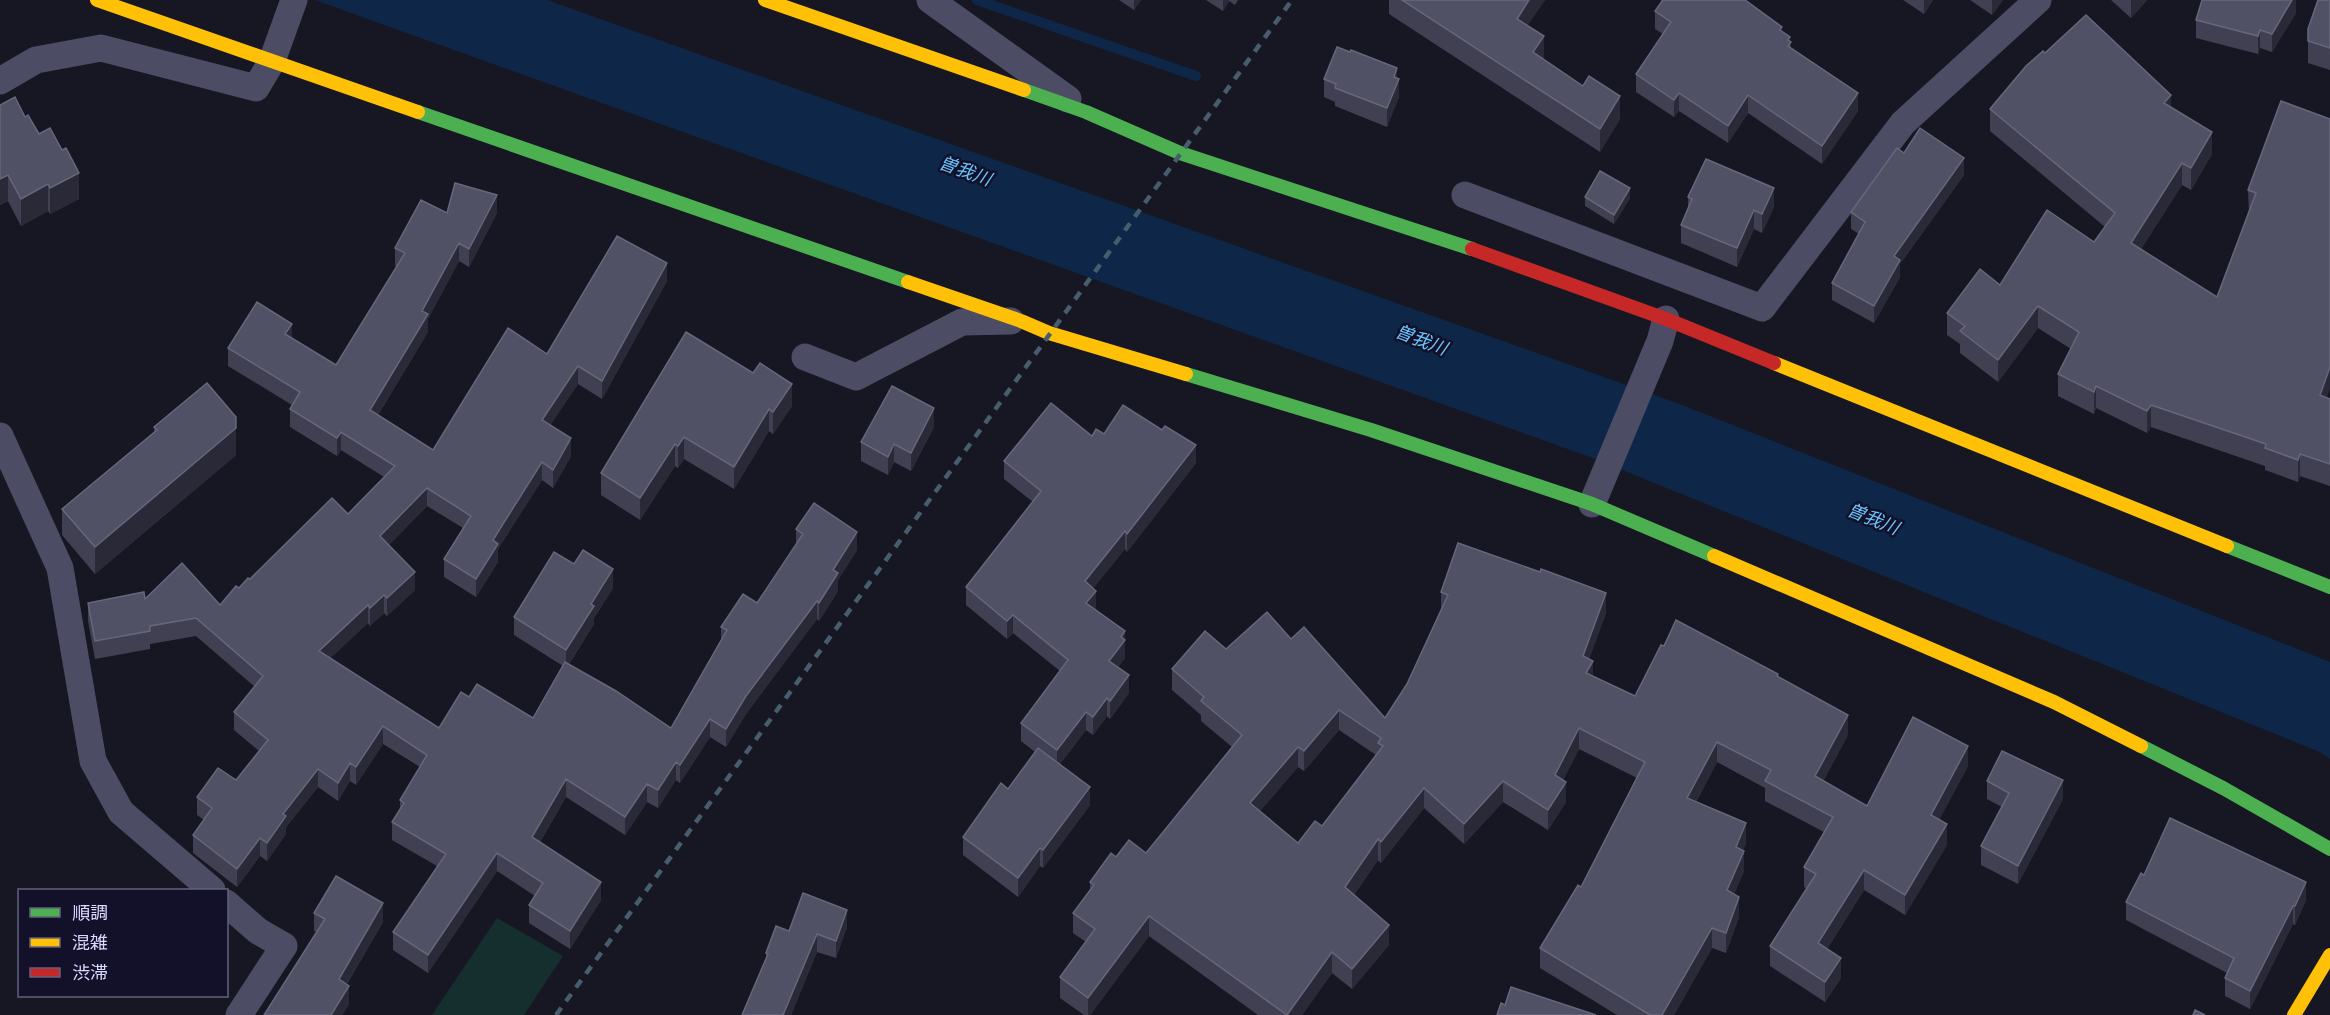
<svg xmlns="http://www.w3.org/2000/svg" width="2330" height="1015" viewBox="0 0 2330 1015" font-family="'Archivo Narrow','Noto Sans JP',sans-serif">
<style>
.green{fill:#142f2e}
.water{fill:#0e2748}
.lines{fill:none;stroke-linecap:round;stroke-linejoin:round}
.stream{stroke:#0e2748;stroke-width:10}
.street{stroke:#4c4d64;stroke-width:27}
.fast{stroke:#4caf50;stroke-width:14}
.slow{stroke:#ffc107;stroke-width:14}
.jam{stroke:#c62828;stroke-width:14}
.rail{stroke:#455d6c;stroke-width:4.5;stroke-dasharray:9 8;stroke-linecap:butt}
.wall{fill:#414052;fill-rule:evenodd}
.shaded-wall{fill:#292937}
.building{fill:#515165;stroke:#66667d;stroke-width:1.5;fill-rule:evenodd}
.labels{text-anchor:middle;stroke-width:5;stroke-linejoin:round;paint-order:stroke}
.water-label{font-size:18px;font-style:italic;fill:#68c4fe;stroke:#131129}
</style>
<rect width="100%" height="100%" fill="#171723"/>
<!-- green -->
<path class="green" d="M497,918l66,38 -39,59h-92z"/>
<!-- water -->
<path class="water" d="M315,0h232l1135,405 648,257v97l-10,-7 -730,-295z"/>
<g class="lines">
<!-- stream -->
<path class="stream" d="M977,0l219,76"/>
<!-- street -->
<g class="street">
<path d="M930,0l138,99"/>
<path d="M0,81l36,-21 65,-12 155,40 16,-27 22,-61"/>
<path d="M1465,195l297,113 141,-185 135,-123"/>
<path d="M805,357l51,20 106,-55 49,-1"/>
<path d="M0,436l60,132 33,193 28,51 91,78"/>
<path d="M1592,504l68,-163 6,-22"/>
<path d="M226,903l32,28 26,15 -45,69"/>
</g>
<!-- fast -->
<g class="fast">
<path d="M1024,90l62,22 94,41 292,96"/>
<path d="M418,112l490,170"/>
<path d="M1186,374l185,56 221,74 122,52"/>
<path d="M2227,546l103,41"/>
<path d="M2141,746l82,42 107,61"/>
</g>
<!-- slow -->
<g class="slow">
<path d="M97,0l321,112"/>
<path d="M765,0l259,90"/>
<path d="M908,282l113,39 28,12 137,41"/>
<path d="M1774,363l453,183"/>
<path d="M1714,556l340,146 87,44"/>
<path d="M2294,1015l36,-60"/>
</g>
<!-- jam -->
<path class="jam" d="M1472,249l194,70 108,44"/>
<!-- rail -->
<path class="rail" d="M556,1015l736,-1015"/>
</g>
<!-- wall -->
<g class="wall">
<path d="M1119,0h22l-7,10z"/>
<path d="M1206,0h32l-3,5 -6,-4 -6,10z"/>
<path d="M1389,0h156l-18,25 16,34 77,60 -20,33 -211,-138z"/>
<path d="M1661,0h84l37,32 8,9 1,7 67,63 -36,53 -74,-51 -20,30 -49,-32 -5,6 -38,-25v-18l27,-40 -8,-5v-18l6,-8z"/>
<path d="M1903,0h30l-9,14z"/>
<path d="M1970,0h33l-11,15z"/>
<path d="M2111,0h36l-16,18z"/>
<path d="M2296,0v13l-24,39 -12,-4 -2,6 -62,-16v-18z"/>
<path d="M2330,0v70l-22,-7v-34z"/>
<path d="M2045,53l126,54 41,47 -21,36 -9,-5 -41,64 76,48 32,-84 -1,-23 33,-89 46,297 3,1v87l-30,-10 -2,6 -33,-12v-4l-114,-39 -4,6 -51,-25 -2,6 -36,-18v-22l13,-25 -33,-21 -40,54 -38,-29v-9l-13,-9v-22l53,-28 94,-43 11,-15 -115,-96v-22z"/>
<path d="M1397,78l2,19 -12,30 -52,-21v-4l-11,-5v-18z"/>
<path d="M0,105l25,12 14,17 40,65 -29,15 -2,-3 -27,15 -13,-25 -8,4z"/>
<path d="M1904,153l60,22 -64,89v13l-26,46 -42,-23v-17l27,-49 -8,-5v-17z"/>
<path d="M1585,197l45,1 -16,26 -29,-18z"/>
<path d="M1688,197l86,10 -12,26 -8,-4 -17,38 -56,-24v-18l7,-17z"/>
<path d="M447,213h50l-28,54 -10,-6 -31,58v13l-50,83 55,35 114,-96 120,-73 -65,118 -24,-15 -28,41 21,31 -18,32 -11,-8 -44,69v13l-22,35 -32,-20v-18l19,-31 -36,-22 -38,39 26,45 -28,26 -3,-3 -14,13 -2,-3 -38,35 109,70 30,-31 64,21 30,-52 -49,-31v-18l99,-29 -19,30v6l-25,40 102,64 50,-88v-13l36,-24 39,-58v-16l61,21 -19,30v11l-19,30 -2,-2 -71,95 -20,33 -16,-10 -30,46 -4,-3 -18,28 -11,-6 -22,33 -59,-38 -26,45 61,58 -31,49 -41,-26v-18l6,-9 -38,-25 -69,102 -35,-23v-18l44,-66 -45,-26v-18l8,-12v-10l20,-33 -37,-23 -27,41 -6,-4 -12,20 -20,-14 -32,40v7l-19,27 -7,-5 -23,31 -44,-34v-18l11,-15 -7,-5v-18l39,-17 23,-29 -25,-21v-18l21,-25 -59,-51 -46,8v5l-55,10 -7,-38v-18l57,-4 75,6 30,-26 98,-65 36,-37 -43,-27 -4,6 -47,-29v-18l2,-4 -64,-39v-18l64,-10 44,27 61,-99h-2v-18z"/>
<path d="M686,332l106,74 -19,28 -4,-3 -35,58 -50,-30 -6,9 -3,-2 -35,54 -39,-25v-22z"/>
<path d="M154,427l82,28 -141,119 -33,-39v-26l92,-77z"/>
<path d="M934,427l-23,44 -17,-9 -6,13 -27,-14v-19z"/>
<path d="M1104,434l92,29 -69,89 -2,-3 -32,39 3,21 -1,1 30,21v27l-7,9 11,26 -19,26 -3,-3 -14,19 -7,-5 -26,34 30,41 -47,63 -3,-2 -22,31 -55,-42v-18l45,-48 27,-37 -14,-11v-18l39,-52 -47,-38 -6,6 -41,-34v-18l67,-85 -29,-23v-18l88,-25z"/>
<path d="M1441,592l165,21 -17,46 4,17 42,20 29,-50 114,31 70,58 -25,46 44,25 101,-40 -29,54 8,25 -42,70 -41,-25 -37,59 14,29 -16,24 -55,-36v-20l37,-57 -3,-2v-20l20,-35 -59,-31v-13l-48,-26 -21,40 50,41 -3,7 1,21 -10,23 5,23 -13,36 -14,-5 -38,67h-57l-77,-47v-20l41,-61 56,-109 -58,-29 -16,31 3,22 -18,28 -45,-28 -39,42 -40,-36 -43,55 -3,-3 -24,35 35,50 -37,44 -20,-16 -30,42h-44l-109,-79 -59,79h-6l-24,-17v-21l26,-35 -13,-9v-20l17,-23v-8l26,-25 30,-4 86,-106 -31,-26v-6l-29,-25v-21l54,-20 65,-10 94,79 22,-34 34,-73zM1339,730l37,25 -54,71 -24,17 -38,-32 38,-44 6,4z"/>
<path d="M1987,781l76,18 -45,85 -37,-19v-19l21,-39 -15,-8z"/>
<path d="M2144,875l162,25 -11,25 -2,-1 -43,85 -25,-13v-18l2,-5 -101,-53v-18z"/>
<path d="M314,913l69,9 -36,62 2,20 -7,11h-78l52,-83 -2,-1z"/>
<path d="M847,927l-11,31 -19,-6 -26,63h-49l24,-57v-5l23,-22z"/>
</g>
<!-- shaded-wall -->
<g class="shaded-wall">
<path d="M1134,0h7l-7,10z"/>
<path d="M1223,0h6l-6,11z"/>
<path d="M1529,0h16l-28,41v-22z"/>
<path d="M1924,0h9l-9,14z"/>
<path d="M1992,0h11l-11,15z"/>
<path d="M2131,0h16l-16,18z"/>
<path d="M2292,0h4v13l-24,39v-18z"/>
<path d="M2260,30v18l-2,6v-18z"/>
<path d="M1544,36v22l-11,17v-23z"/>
<path d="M1397,68v16l2,-5v18l-12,30v-19l7,-31z"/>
<path d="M1679,93v18l-5,6v-17z"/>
<path d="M1858,93v18l-36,53v-18z"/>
<path d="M1748,95v18l-20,30v-17z"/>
<path d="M2171,95v22l-7,-14z"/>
<path d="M1620,96v23l-20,33v-23z"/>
<path d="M2212,132v22l-21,36v-22z"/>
<path d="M1964,158v17l-64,89v13l-26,46v-17l20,-50z"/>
<path d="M2182,163v22l-51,80v-22z"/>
<path d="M79,173v26l-29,15v-26z"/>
<path d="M8,175v26l-8,4v-26z"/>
<path d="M48,184v27l-27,15v-27z"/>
<path d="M1630,188v10l-16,26v-9z"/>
<path d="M1774,188v19l-12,26v-19z"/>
<path d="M497,195v18l-28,54v-18z"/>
<path d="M1754,210v19l-17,38v-19z"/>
<path d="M459,243v18l-31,58v13l-58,96v-18z"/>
<path d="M667,263v18l-65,118v-18z"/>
<path d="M2038,306v22l-40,54v-22z"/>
<path d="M292,324v18l-7,-8z"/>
<path d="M578,366v18l-36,54v-18z"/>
<path d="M2330,367v22l-10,28v-22z"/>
<path d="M792,384v22l-19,28v-22z"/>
<path d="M2096,386v22l-2,6v-22z"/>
<path d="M2151,405v22l-4,6v-22z"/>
<path d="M934,408v19l-23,44v-18z"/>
<path d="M769,409v22l-35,58v-22z"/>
<path d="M236,428v27l-141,119v-27z"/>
<path d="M341,432v18l-4,6v-18z"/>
<path d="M684,437v22l-6,9v-22z"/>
<path d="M571,438v18l-18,32v-18z"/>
<path d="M675,444v22l-35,54v-22z"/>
<path d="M894,444v18l-6,13v-18z"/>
<path d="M1196,445v18l-69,89v-18z"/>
<path d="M2300,454v22l-2,6v-22z"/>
<path d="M542,462v18l-44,69v13l-22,35v-18l17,-39z"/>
<path d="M427,488v18l-47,48v-18z"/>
<path d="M1125,531v18l-40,50v-18z"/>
<path d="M857,532v18l-19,30v11l-19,30v-18l14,-33z"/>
<path d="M613,569v19l-19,30v6l-28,44v-18l25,-46z"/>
<path d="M415,572v18l-28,26v-18z"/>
<path d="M1096,591v18l-10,12v-18z"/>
<path d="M1606,593v20l-23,63v-20z"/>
<path d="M384,595v18l-14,13v-18z"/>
<path d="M817,601v18l-71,95 -20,33v-18l20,-33z"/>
<path d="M368,605v18l-49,46v-18z"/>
<path d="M1013,615v18l-6,6v-18z"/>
<path d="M1125,631v27l-16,21v-18l12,-24z"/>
<path d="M1593,661v20l-7,-8z"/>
<path d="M1129,675v18l-19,26v-18z"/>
<path d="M1107,698v18l-14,19v-18z"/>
<path d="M1339,710v20l-35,41v-20z"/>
<path d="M1086,712v18l-29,38v-18z"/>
<path d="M1848,715v20l-33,62v-21z"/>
<path d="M710,719v18l-30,46v-18z"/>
<path d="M383,726v18l-27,41v-18z"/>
<path d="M1579,728v21l-24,46v-20z"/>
<path d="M1717,742v20l-30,56v-20z"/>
<path d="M1968,746v20l-37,69v-20z"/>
<path d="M1298,747v20l-48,56v-20z"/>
<path d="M676,762v18l-18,28v-18z"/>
<path d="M350,763v18l-12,20v-18z"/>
<path d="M318,769v18l-32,40v7l-19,27v-18l16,-29z"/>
<path d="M566,779v18l-34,58v-18z"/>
<path d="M2063,780v19l-45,85v-18z"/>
<path d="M1503,781v21l-39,42v-20z"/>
<path d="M1566,782v20l-18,28v-20z"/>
<path d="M647,784v18l-22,33v-18z"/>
<path d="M1090,787v18l-47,63v-18z"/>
<path d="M1424,788v20l-43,55v-21z"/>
<path d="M1746,823v20l-10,24v-20z"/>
<path d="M1947,824v21l-42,70v-20z"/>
<path d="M260,838v18l-23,31v-18z"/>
<path d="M1378,839v21l-33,48v-21z"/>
<path d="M1040,848v18l-22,31v-19z"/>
<path d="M1744,851v20l-17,39v-20z"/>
<path d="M497,853v18l-69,102v-18z"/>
<path d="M1864,870v20l-46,73v-20z"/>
<path d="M601,882v18l-31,49v-18z"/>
<path d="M2306,882v18l-11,25v-19z"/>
<path d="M1739,897v20l-13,36v-20z"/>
<path d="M383,903v19l-44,75v-18z"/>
<path d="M2293,906v18l-43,85v-18z"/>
<path d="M847,910v17l-11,31v-17z"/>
<path d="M1149,916v20l-59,79h-2v-17z"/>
<path d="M1389,925v20l-37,44v-20z"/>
<path d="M1712,928v20l-38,67h-12z"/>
<path d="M817,934v18l-26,63h-8z"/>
<path d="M1332,952v21l-30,42h-15z"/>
<path d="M1841,958v20l-16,24v-20z"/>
<path d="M349,986v18l-7,11h-11z"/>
</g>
<!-- building -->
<g class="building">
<path d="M1402,0h127l-12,19 27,17 -11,16 50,34 6,-10 31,20 -20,33z"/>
<path d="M1663,0h82l37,27 -2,3 10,7 -2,3 3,2 -3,4 70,47 -36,53 -74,-51 -20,31 -49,-33 -5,7 -38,-26 35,-52 -16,-11z"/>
<path d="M2202,0h90l-20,34 -12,-4 -2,6 -62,-16z"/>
<path d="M2318,0h12v48l-22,-7v-12z"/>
<path d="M2086,15l85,80 -7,8 48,29 -21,36 -9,-5 -51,80 86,54 39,-104 -8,-3 33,-89 49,18v248l-10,28 10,4v65l-30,-10 -2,6 -33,-12 1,-4 -115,-39 -4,6 -51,-25 -2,6 -36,-18 21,-42 -41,-26 -40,54 -38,-29 5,-5 -18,-13 33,-44 20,16 47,-75 47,32 21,-29 -125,-104 36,-43 17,-15 2,2z"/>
<path d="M1337,47l13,5 1,-2 46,18 -3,9 5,2 -12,29 -52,-20 1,-4 -12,-5z"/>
<path d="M15,97l10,20 3,-2 11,19 11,-6 12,22 4,-2 13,25 -29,15 -2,-4 -27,15 -13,-24 -8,4v-74z"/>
<path d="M1920,128l44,30 -70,98 6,4 -26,46 -42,-23 33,-61 -14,-10 46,-64 7,5z"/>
<path d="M1706,159l68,29 -12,26 -8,-4 -17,38 -56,-23 11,-26 -4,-2z"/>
<path d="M1600,171l30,17 -16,27 -29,-18z"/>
<path d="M455,183l42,12 -28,54 -10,-6 -37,68 6,3 -58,96 63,40 75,-122 39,26 70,-118 50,27 -65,118 -24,-15 -36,54 29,18 -18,32 -11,-8 -49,78 5,4 -22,35 -32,-20 27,-43 -44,-28 -47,48 35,36 -28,26 -3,-3 -14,13 -2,-3 -49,46 120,77 22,-36 8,5 8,-13 56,34 32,-56 51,29 55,37 56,-98 -6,-3 22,-33 14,9 46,-69 -7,-5 18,-26 43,29 -24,38 5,3 -19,30 -2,-2 -71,95 -20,33 -16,-10 -30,46 -4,-3 -18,28 -11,-6 -22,33 -59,-38 -34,58 69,45 -31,49 -41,-26 14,-22 -46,-30 -69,102 -35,-23 53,-78 -54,-32 12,-19 -4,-3 27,-45 -44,-29 -27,41 -6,-4 -12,20 -20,-14 -35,45 3,2 -19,27 -7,-5 -23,31 -44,-34 19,-27 -15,-11 21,-29 18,12 32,-40 -34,-28 29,-36 -67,-58 -46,8v5l-55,10 -7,-38 56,-11 1,7 37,-36 38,42 16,-19 3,2 9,-10 2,1 82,-81 16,16 47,-48 -54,-34 -4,6 -47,-29 10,-17 -72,-44 29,-46 35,22 -7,10 51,31 69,-112 -10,-5 26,-48 26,13z"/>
<path d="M686,332l67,41 7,-10 32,21 -19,28 -4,-3 -35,58 -50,-30 -6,9 -3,-2 -35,54 -39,-25z"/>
<path d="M207,383l29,34v11l-141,119 -33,-38 95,-79 -3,-3z"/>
<path d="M892,386l42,22 -23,45 -17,-9 -6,13 -27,-15z"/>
<path d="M1051,403l41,33 4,-7 8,5 19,-29 39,25 3,-4 31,19 -69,89 -2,-3 -40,50 11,10 -10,12 39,28 -4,6 4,3 -16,21 20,14 -19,26 -3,-3 -14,19 -7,-5 -29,38 -36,-27 47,-63 -55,-45 -6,6 -41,-34 75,-96 -37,-30z"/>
<path d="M1458,543l82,29 1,-3 65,24 -23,63 10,5 -7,12 49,23 26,-51 3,1 12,-26 102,54 -1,2 71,39 -33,61 52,30 46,-89 55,29 -37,69 16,9 -42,71 -41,-25 -46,73 23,15 -16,24 -55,-36 46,-72 -12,-7 29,-50 -68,-36 6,-11 -54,-28 -30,56 59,25 -10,24 8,4 -17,39 12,7 -13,36 -14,-5 -50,87h-12l-110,-67 38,-63 3,2 64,-125 -66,-34 -24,47 11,7 -18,28 -45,-29 -39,43 -40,-36 -43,54 -3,-3 -33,48 44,38 -37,44 -20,-17 -45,63 -138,-99 -61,82 -28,-21 35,-48 -22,-16 21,-28 -4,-3 21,-29 5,4 13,-17 17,13 96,-118 -41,-34 3,-4 -32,-28 33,-38 21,18 41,-37 24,27 13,-12 81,91 22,-34 41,-89 -7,-3zM1339,710l42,28 -3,5 5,3 -61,80 -7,-5 -17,22 -48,-40 48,-56 6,4z"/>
<path d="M583,550l30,19 -22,35 3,2 -28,44 -52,-33 40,-65 20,12z"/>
<path d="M1038,748l52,39 -47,63 -3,-2 -22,30 -55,-41 38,-54 7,6z"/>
<path d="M2002,751l61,29 -45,86 -37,-20 28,-53 -22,-12z"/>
<path d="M2170,818l136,64 -11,24h-2l-43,85 -25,-13 9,-20 -108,-56 15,-29 3,2z"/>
<path d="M336,876l47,27 -44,76 10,7 -18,29h-67l61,-96 -11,-6z"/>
<path d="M803,893l44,17 -11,31 -19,-7 -34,81h-41l26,-61 -2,-1 10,-27 13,5z"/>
<path d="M1511,987l85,28h-99l4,-12 4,2z"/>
<path d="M2195,1010l10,5h-12z"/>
</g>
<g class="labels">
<!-- water labels -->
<g class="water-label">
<text transform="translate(965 171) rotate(20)" y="6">曽我川</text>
<text transform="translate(1421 340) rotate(21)" y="6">曽我川</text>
<text transform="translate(1873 519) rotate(22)" y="6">曽我川</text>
</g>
</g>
<!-- legend -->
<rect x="18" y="889" width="210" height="108" fill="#131129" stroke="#63617f" stroke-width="1.5"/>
<rect x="30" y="908" width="30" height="9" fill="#4caf50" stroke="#63617f" stroke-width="1.5"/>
<text x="72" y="919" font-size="18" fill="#dad9ff">順調</text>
<rect x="30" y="938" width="30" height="9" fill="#ffc107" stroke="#63617f" stroke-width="1.5"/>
<text x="72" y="949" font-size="18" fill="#dad9ff">混雑</text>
<rect x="30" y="968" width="30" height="9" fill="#c62828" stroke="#63617f" stroke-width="1.5"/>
<text x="72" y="979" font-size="18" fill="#dad9ff">渋滞</text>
</svg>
